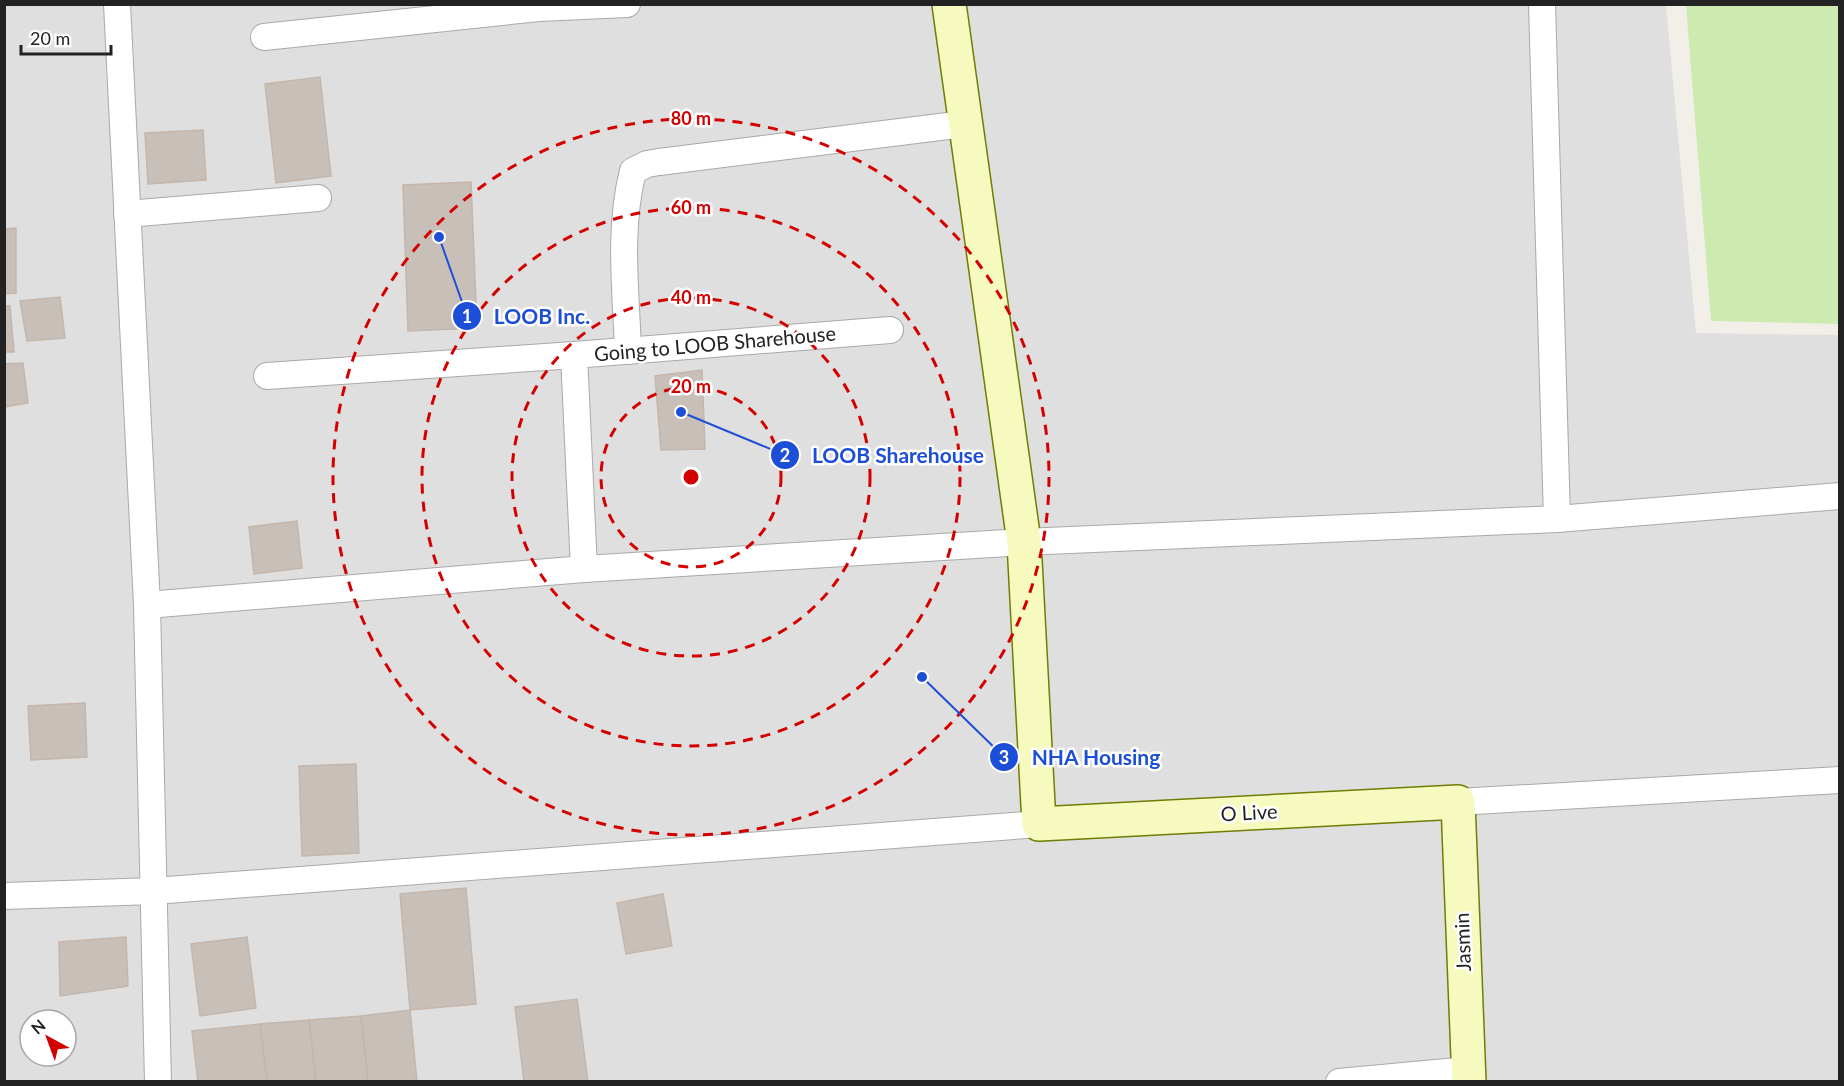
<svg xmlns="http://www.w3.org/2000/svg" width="1844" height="1086" viewBox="0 0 1844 1086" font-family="Lato,sans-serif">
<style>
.residential{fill:#e0dfdf;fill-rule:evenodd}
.grass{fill:#cdebb0}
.building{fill:#c7bfb8;stroke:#c4b6ab;stroke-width:1.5}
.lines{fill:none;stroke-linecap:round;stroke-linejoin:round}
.street-casing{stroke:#a9a9a9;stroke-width:28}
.secondary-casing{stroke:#707d05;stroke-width:36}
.street{stroke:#fff;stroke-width:26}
.secondary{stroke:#f7fabf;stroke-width:33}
.ring{fill:none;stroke:#d40000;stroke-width:3;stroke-dasharray:10 8}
.labels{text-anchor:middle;stroke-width:5;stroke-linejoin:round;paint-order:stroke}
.street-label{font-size:20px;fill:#222;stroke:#fff}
.centre{fill:#d40000;stroke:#fff;stroke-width:3}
.ring-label{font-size:18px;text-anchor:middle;font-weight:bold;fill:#d40000;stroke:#fff;stroke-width:5;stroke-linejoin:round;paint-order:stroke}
.leader{fill:none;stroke:#1d4ed8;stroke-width:2}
.callout-dot{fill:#1d4ed8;stroke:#fff;stroke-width:2}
.mark-label{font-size:18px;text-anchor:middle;font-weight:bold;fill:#fff}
.callout-label{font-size:21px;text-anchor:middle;font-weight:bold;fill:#1d4ed8;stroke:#fff;stroke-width:5;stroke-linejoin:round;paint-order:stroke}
</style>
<rect width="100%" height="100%" fill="#f2efe9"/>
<!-- residential -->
<path class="residential" d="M5,5h1661l30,328 143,2v746l-1834,1zM30,1020h36v36h-36z"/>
<!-- grass -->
<path class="grass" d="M1686,5h153v319l-128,-3z"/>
<!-- building -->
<g class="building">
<path d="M320,77l11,99 -55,7 -11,-99z"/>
<path d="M203,130l3,50 -58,4 -3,-51z"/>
<path d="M471,182l6,146 -69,3 -5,-146z"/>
<path d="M16,228v65l-12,1v-65z"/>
<path d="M60,297l5,41 -38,3 -7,-40z"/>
<path d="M4,306h6l4,46h-10z"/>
<path d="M23,363l5,40 -24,4v-43z"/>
<path d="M702,370l3,79 -44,1 -6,-74z"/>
<path d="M297,521l5,47 -48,6 -5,-47z"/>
<path d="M85,703l2,54 -56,3 -3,-54z"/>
<path d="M356,764l3,89 -57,3 -3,-90z"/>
<path d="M466,888l10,116 -66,6 -10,-116z"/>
<path d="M663,894l9,52 -46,8 -9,-51z"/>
<path d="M126,937l2,49 -68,10 -1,-54z"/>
<path d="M247,937l9,71 -56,8 -9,-72z"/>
<path d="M577,999l11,83h-64l-9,-75z"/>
<path d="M410,1010l7,72h-49l-7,-66z"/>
<path d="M361,1016l7,66h-52l-7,-62z"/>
<path d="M309,1020l7,62h-49l-7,-58z"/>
<path d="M260,1024l7,58h-69l-6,-51z"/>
</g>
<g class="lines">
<defs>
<g id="street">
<path d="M117,4l30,601 11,477"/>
<path d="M1542,4l15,515"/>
<path d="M264,37l275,-29 88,-4"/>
<path d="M127,214l191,-16"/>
<path d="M628,351c-2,-60 -10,-122 5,-180l14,-7 12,-2 305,-38"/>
<path d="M267,376l307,-21"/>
<path d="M584,569l-10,-214 316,-25"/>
<path d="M147,605l437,-36 440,-27 533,-23 283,-23"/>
<path d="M1458,802l382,-22"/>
<path d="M4,896l150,-5 885,-67"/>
<path d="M1339,1082l129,-12"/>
</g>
<path id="secondary" d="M949,4l75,538 15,282 419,-22 11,280"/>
</defs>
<!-- street casing -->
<use href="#street" class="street-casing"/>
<!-- secondary casing -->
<use href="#secondary" class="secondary-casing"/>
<!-- street -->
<use href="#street" class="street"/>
<!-- secondary -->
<use href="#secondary" class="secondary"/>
</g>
<!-- distance rings -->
<g class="ring">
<circle cx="691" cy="477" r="90"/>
<circle cx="691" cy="477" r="179"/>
<circle cx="691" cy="477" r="269"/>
<circle cx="691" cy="477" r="358"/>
</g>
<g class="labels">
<!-- street labels -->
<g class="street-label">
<text transform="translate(715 344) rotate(-5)" y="7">Going to LOOB Sharehouse</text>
<text transform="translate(1249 813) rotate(-3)" y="7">O Live</text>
<text transform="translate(1463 942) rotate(-92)" y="7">Jasmin</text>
</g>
</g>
<circle cx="691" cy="477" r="9" class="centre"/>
<g class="ring-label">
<text x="691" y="125">80 m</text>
<text x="691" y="214">60 m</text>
<text x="691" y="304">40 m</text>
<text x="691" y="393">20 m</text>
</g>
<!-- callouts -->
<path class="leader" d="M439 237L467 316M681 412L785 455M922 677L1004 757"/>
<g class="callout-dot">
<circle cx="439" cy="237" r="6"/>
<circle cx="681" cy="412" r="6"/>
<circle cx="922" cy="677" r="6"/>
<circle cx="467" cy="316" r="15"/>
<circle cx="785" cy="455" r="15"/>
<circle cx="1004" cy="757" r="15"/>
</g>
<g class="mark-label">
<text x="467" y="323">1</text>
<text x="785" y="462">2</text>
<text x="1004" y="764">3</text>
</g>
<g class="callout-label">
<text x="542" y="324">LOOB Inc.</text>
<text x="898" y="463">LOOB Sharehouse</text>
<text x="1096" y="765">NHA Housing</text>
</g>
<!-- border -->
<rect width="1844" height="1086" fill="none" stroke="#222222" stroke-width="12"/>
<!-- north arrow -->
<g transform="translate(48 1038) rotate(319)"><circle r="28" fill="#ffffff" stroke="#a7a7a7" stroke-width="1.5"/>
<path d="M0-4.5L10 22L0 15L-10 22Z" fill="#d40000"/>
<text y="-9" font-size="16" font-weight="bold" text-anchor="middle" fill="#222222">N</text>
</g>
<!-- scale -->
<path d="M21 45v9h90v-9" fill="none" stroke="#222222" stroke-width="3"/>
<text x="30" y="45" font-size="18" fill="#222222" stroke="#ffffff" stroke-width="4.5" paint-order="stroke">20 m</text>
</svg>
